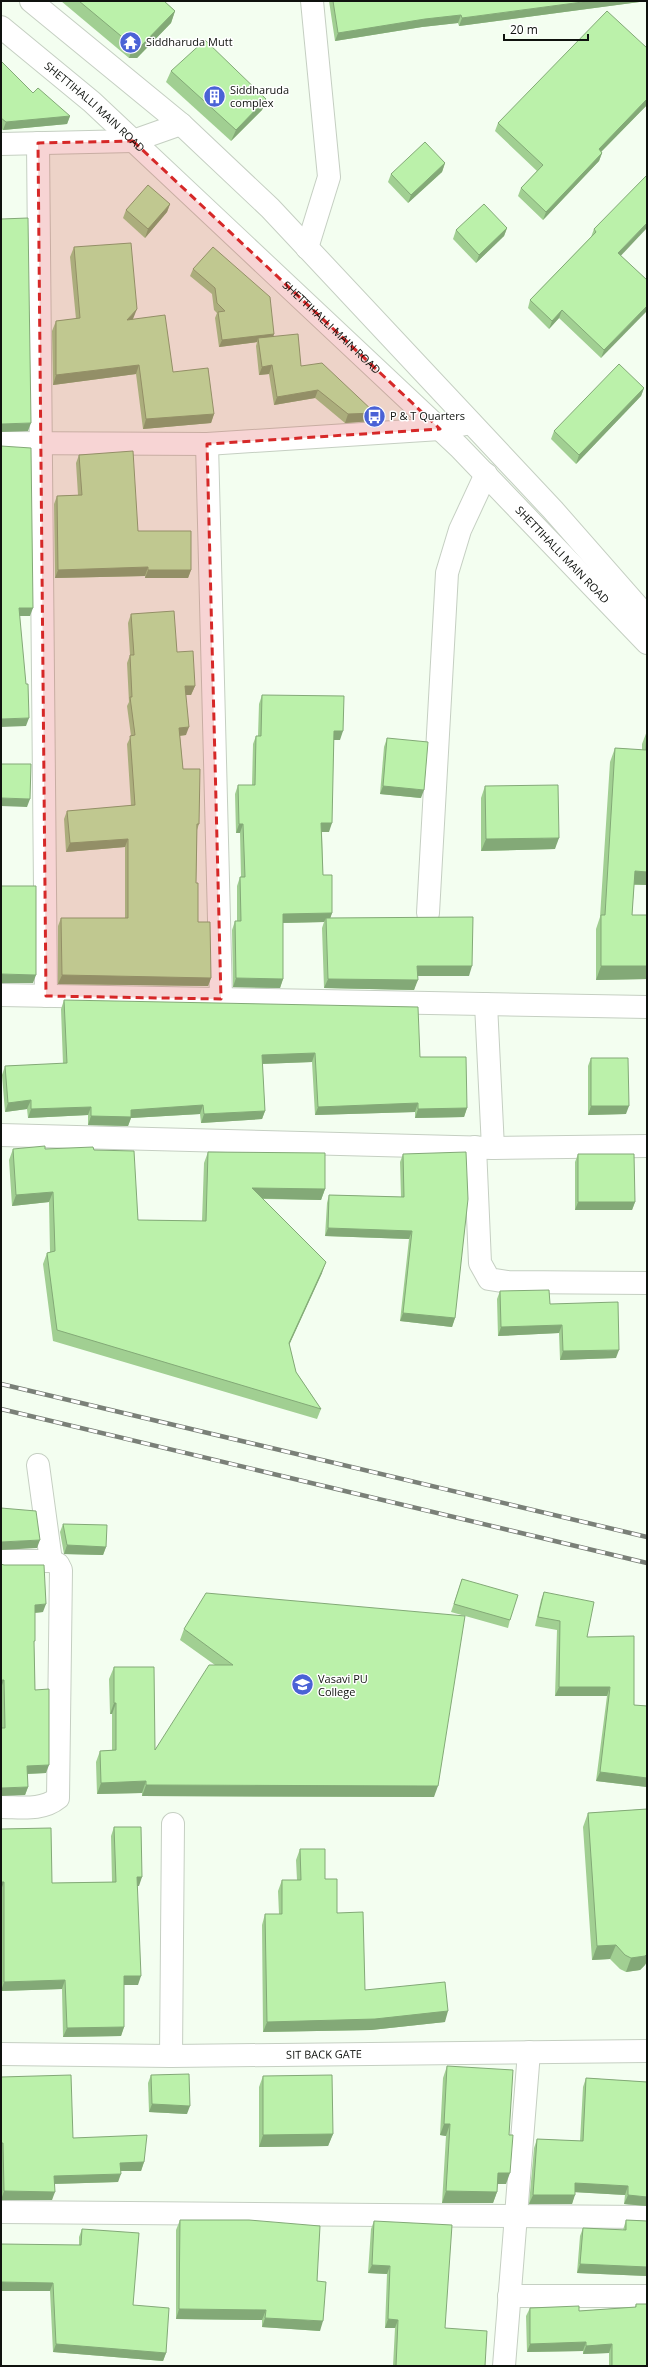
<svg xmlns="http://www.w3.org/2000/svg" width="648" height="2367" viewBox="0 0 648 2367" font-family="'Open Sans',sans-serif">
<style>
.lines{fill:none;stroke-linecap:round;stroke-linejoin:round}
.minor-casing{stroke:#c5cfc2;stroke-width:24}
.tertiary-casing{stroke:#c5cfc2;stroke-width:24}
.secondary-casing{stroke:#c5cfc2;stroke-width:24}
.minor{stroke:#fff;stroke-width:22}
.tertiary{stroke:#fff;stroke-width:22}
.secondary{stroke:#fff;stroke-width:22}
.rail-casing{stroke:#7a8078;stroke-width:4.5}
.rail{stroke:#fff;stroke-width:3;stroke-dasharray:9;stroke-linecap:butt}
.wall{fill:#a1cf92}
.shaded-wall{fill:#83a977}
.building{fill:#bbf1aa;stroke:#83a977}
.marked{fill:#d62828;fill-opacity:0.2;stroke:#d62828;stroke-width:3;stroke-dasharray:8 5;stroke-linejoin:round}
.labels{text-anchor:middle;stroke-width:3;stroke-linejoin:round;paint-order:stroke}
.poi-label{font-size:11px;fill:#0f120e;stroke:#fff;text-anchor:start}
.street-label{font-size:11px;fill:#0f120e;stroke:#fff}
</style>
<rect width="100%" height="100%" fill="#f3fef0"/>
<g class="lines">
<defs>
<g id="minor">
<path d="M38,143l8,853"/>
<path d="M1,144l132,-3 48,-17"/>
<path d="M307,248l22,-71 -17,-176"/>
<path d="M1,443l206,1 233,-15 31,-6"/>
<path d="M207,444l14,555"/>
<path d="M428,913l19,-340 13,-43 26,-56"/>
<path d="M1,995l646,12"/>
<path d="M486,1004l7,144"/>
<path d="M1,1135l492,13 154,-2"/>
<path d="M475,1147l5,116 9,16 19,3 139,1"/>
<path d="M38,1465l13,96"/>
<path d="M1,1561h50l7,3 3,6 -3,228c-16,13 -37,9 -57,9"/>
<path d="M171,2056l2,-232"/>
<path d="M1,2212l646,5"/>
<path d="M509,2296h138"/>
<path d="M504,2366l25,-314"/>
</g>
<g id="tertiary">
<path id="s1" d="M1,2054l170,2 476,-5"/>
</g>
<g id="secondary">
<path d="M31,1l150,123 89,84 283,302 94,107"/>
<path id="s2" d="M1,27l91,75 367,345 188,196"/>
</g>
</defs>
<!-- minor casing -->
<use href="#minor" class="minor-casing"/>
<!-- tertiary casing -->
<use href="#tertiary" class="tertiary-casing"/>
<!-- secondary casing -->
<use href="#secondary" class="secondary-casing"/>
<!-- minor -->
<use href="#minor" class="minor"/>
<!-- tertiary -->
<use href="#tertiary" class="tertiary"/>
<!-- secondary -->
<use href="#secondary" class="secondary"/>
<defs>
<g id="rail">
<path d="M1,1384l646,153"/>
<path d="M1,1409l646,154"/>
</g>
</defs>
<!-- rail casing -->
<use href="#rail" class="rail-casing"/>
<!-- rail -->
<use href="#rail" class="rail"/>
</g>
<!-- wall -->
<g class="wall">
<path d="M61,1h103l11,10 -4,12 -34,35h-8z"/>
<path d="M329,1h318l-188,25 -1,-3 -36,4 -87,14z"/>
<path d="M1,61l32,32 37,23 -3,8 -64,6 -2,-1z"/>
<path d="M171,71l95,28 -4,11 -31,31 -65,-59z"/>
<path d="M647,105l-46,47 1,1 -3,8 -56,59 -25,-24 3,-8 16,-17 -42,-40 3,-8z"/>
<path d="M445,163l-3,9 -34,31 -20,-21 3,-8z"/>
<path d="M170,204l-3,8 -22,26 -22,-20 3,-8z"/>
<path d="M507,228l-3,8 -28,27 -23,-24 3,-9z"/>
<path d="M594,229l27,27 26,24 -46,78 -42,-40 -10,11 -21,-21 2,-8 61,-63z"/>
<path d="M74,247l59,72 40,53 41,42 -3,9 -68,6 -7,-55 -83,11 -1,-54 4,-10 20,-2 -6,-62z"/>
<path d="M193,269l81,65 -1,2 28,30 74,47 -3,8 -27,2 -30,-25 -41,7 -5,-31 -10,1 -3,-29 1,-4 -38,5 -4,-29 2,-5 -3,-3 -2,-16 -22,-18z"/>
<path d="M644,388l-3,8 -65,68 -25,-25 3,-8z"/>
<path d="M79,455l59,76 53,39 -3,8h-43v-2l-90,2 -1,-74 3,-8 21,-1 -2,-32z"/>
<path d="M131,614l46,38 18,34 -4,9h-5v40l-6,1 3,33 16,55 -2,6 -1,53 2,39 13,56 -3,8 -150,-2v-58l3,-8h64v-71l-59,5 -2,-33 3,-8 64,-5 -4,-62 4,-8 -4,-30 2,-4 -2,-39 3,-8 -2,-32z"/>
<path d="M262,695l78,45h-6l-5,92h-7l1,43 9,38 -2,5 139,58h-51l-4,14 -90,-2 -2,-60 2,-6 -41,1v56l-3,9 -47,-1 -1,-57 3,-9h2v-35l3,-9h1l-1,-44h-4l-1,-39 3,-9h14l1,-41 3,-8h2l1,-32z"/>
<path d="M647,731v154h-13l-2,30h15v64l-51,1v-51l4,-12 10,-155 5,-14 27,2v-6z"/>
<path d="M387,738l34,60 -41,-4 4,-47z"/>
<path d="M485,786l70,63 -74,2v-53z"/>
<path d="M64,1000l356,57 47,51 -3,9 -49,1v-6l-100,3 -3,-53 -50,2 3,47 -3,8 -61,4 -1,-9 -69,4 -3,8 -40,-1v-10l-60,3 -1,-9 -22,3 -3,-37 3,-9 58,-2 -2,-55z"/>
<path d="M591,1058l35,56 -38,1v-49z"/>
<path d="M13,1149h32l49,1 44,70 64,1 2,-58 4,-11 117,37 -4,11 -58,-1 59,74 -33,72 7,27 25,37 -4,10 -264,-78 -10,-77 4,-11 3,-1 -1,-50 -37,4 -3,-46z"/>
<path d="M403,1154l52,164 -3,9 -52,-6 9,-82 -84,-3 2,-33 2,-8 72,2 -1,-35z"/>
<path d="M578,1154l57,48 -3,8h-57v-48z"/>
<path d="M500,1291l50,13 66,54 -56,2 -1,-27 -61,3 -1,-37z"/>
<path d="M63,1524l43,23 -3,8 -39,-1 -4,-22z"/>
<path d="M1,1564l42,48 -8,1 -1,32 1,45 11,83 -19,1 1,13 -3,8 -23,-67z"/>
<path d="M462,1579l48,41 -2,8 -57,-16z"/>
<path d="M544,1592l43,45 47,68 13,1v81l-51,-6 11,-85h-52l2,-66 -22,-4 6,-26z"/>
<path d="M184,1629l250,168 -292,-1v-3l-45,1 -1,-32 4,-11 12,-1v-36h-2l-1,-35 5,-12 41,83 60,-85 -35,-25z"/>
<path d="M647,1809v152l-2,4 -5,5 -14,2 -6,-3 -10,-10 -18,1 -9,-133 5,-14z"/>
<path d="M114,1827l25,59h-2l1,99h-14v42l-3,9 -58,1 -1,-48 -61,2v-162l51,54 60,-1 -1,-46z"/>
<path d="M300,1849l25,30 40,111 80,32 -74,8 -108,2 -1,-107 3,-11h14l-1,-23 4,-11h15l-1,-20z"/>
<path d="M447,2066l59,118h-9v8l-4,11h-51l4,-67 -6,-1 3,-57z"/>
<path d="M151,2075l36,39 -38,-2 -1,-29z"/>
<path d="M263,2076l70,58 -5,12 -69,1v-60z"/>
<path d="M1,2077l72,61 71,24 -3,9h-21l-2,11 -64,2 -2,16h-51z"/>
<path d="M586,2078l61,4v124l-23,-2 1,-9 -50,-3 -3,12h-43l5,-56 3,-9 43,2 3,-54z"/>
<path d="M180,2220l140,111 -58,-4v-7l-86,-1v-89z"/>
<path d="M626,2220l21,1v55l-70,-3 3,-37 3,-8 40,2z"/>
<path d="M374,2221l71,107 40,38h-92l2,-38h-10l2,-54 -19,-1 3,-44z"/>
<path d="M82,2229l51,76 33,48 -3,8 -110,-9 -3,-61h-49l78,-46v-8z"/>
<path d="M636,2304l11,62h-38v-13l-26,1v-3l-56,1 -1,-36 4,-8 49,3 56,-4z"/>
</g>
<!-- shaded-wall -->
<g class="shaded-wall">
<path d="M590,1h57l-188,25 3,-8z"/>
<path d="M175,11l-4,12 -34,35h-8l4,-12z"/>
<path d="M461,15l-3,8 -36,4 -87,14 3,-8 87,-14z"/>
<path d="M266,99l-4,11 -31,31 5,-11z"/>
<path d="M647,99v6l-51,52 3,-8z"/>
<path d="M70,116l-3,8 -64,6 3,-8z"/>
<path d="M602,153l-3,8 -56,59 3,-8z"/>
<path d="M445,163l-3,9 -34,31 3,-8z"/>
<path d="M170,204l-3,8 -22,26 3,-9z"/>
<path d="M647,223v5l-32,34 3,-9z"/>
<path d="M507,228l-3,8 -28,27 3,-8z"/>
<path d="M647,306v5l-46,47 3,-8z"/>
<path d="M137,309l-4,10 -9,11 3,-10z"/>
<path d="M562,310l-3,8 -10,11 3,-8z"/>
<path d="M274,334l-2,7 -14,-3 -1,4 -38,5 3,-7z"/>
<path d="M139,365l-3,9 -83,11 3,-10z"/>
<path d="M272,365l-3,9 -10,1 3,-8z"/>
<path d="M644,388l-3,8 -65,68 3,-9z"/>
<path d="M318,390l-3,8 -41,7 3,-8z"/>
<path d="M375,413l-3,8 -27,2 3,-9z"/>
<path d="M214,414l-3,9 -68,6 3,-10z"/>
<path d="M31,423l-3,8 -27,1v-8z"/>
<path d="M148,567l-3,9 -90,2 3,-8z"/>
<path d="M148,570h43l-3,8h-43z"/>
<path d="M19,608h14l-3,8h-14z"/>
<path d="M185,686h10l-4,9h-9z"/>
<path d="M29,718l-3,8 -25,1v-8z"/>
<path d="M189,727l-3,8 -10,1 3,-8z"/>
<path d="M334,731h9l-3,9h-9z"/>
<path d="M383,786l41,4 -3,8 -41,-4z"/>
<path d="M1,798l29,1 -3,8 -26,-1z"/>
<path d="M321,823h11l-3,9h-11z"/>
<path d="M239,824h4l-3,9h-4z"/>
<path d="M559,838l-4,11 -74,2 5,-12z"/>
<path d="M128,839l-3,8 -59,5 4,-9z"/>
<path d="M635,871l12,1v13l-17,-1z"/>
<path d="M332,913l-3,9 -3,-4 -2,4 -44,1 3,-9z"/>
<path d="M417,966h55l-3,10h-55z"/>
<path d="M601,966h46v13l-51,1z"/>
<path d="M1,974l35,1 -3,8h-32z"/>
<path d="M62,975l149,3 -3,8 -150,-2z"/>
<path d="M236,978l47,1 -3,9 -47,-1z"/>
<path d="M328,979l90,1 -4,10 -90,-2z"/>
<path d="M315,1053l-3,9 -53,2 3,-9z"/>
<path d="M31,1100l-4,9 -22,3 3,-9z"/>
<path d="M418,1103l-3,9 -100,3 3,-8z"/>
<path d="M203,1105l-3,9 -69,4 -3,8 -40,-1 3,-9 40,-6z"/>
<path d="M591,1106h38l-3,8 -38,1z"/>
<path d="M91,1107l-3,8 -60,3 3,-9z"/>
<path d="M467,1108l-3,9 -49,1 3,-9z"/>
<path d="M265,1111l-3,8 -61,4 3,-9z"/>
<path d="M252,1188l73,1 -4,11 -73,-2z"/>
<path d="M53,1192l-4,10 -37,4 4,-11z"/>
<path d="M578,1202h57l-3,8h-57z"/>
<path d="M328,1228l84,3 -3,8 -84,-3z"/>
<path d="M326,1262l-4,11 -37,81 4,-11z"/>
<path d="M403,1313l52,5 -3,9 -52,-6z"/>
<path d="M562,1325l-3,8 -61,3 3,-9z"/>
<path d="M619,1350l-3,8 -56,2 3,-9z"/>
<path d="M40,1540l-3,8 -36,2v-8z"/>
<path d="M67,1545l39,2 -3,8 -39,-1z"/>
<path d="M46,1604l-3,8 -11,1 3,-8z"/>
<path d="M1,1680h3l-3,8z"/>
<path d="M559,1687h51l-3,9h-52z"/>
<path d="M114,1703h2l-4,11h-2z"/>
<path d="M49,1765l-3,8 -22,1 3,-8z"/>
<path d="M600,1772l47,6v9l-51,-6z"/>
<path d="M146,1781l-4,12 -45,1 4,-11z"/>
<path d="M146,1785l292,1 -4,11 -292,-1z"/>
<path d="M28,1787l-3,8 -24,1v-8z"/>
<path d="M137,1877h5l-3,9h-5z"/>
<path d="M1,1882h3l-3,8z"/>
<path d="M616,1945l-6,14 -18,1 5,-14z"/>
<path d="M647,1954v7l-2,4 -5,5 -14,2 5,-14z"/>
<path d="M124,1976h17l-3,9h-18z"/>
<path d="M65,1980l-3,9 -61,2 3,-9z"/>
<path d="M448,2011l-3,11 -74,8 -108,2 4,-10z"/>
<path d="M124,2027l-3,9 -58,1 4,-9z"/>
<path d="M152,2104l38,2 -3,8 -38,-2z"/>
<path d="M444,2124h6l-4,12 -6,-1z"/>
<path d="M333,2134l-5,12 -69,1 4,-12z"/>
<path d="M144,2162l-3,9h-24l3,-8z"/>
<path d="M498,2173h12l-4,11h-12z"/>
<path d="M121,2174l-3,8 -67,2 3,-8z"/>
<path d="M575,2183l53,3 -3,9 -53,-3z"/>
<path d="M4,2191l51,1 -3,8h-51z"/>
<path d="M446,2191l51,1 -4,11h-51z"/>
<path d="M533,2195h42l-3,9h-43z"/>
<path d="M628,2195l19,2v9l-23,-2z"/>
<path d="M580,2264l67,3v9l-70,-3z"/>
<path d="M372,2265l18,1 -3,8 -19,-1z"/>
<path d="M1,2282l52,1 -3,8h-49z"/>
<path d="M179,2309l87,1 -4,10 -86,-1z"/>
<path d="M265,2318l58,3 -3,10 -58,-4z"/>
<path d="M388,2319l10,1 -3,8h-10z"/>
<path d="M586,2342l-3,9 -56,1 3,-8z"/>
<path d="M56,2344l110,9 -3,8 -110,-9z"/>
<path d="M612,2344l-3,9 -26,1 3,-8z"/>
</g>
<!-- building -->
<g class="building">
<path d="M79,1h85l11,10 -34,35h-8z"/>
<path d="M333,1h257l-128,17 -1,-3 -36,4 -87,14z"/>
<path d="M607,11l40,37v51l-48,50 3,4 -56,59 -25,-24 22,-23 -45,-42z"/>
<path d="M205,40l61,59 -30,31 -65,-59z"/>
<path d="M1,61l32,32 5,-5 32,28 -64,6 -5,-4z"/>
<path d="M425,142l20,21 -34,32 -20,-21z"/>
<path d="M647,175v48l-29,30 29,27v26l-43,44 -42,-40 -10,11 -22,-21 66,-68 -2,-3z"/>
<path d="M148,185l22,19 -22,25 -22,-19z"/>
<path d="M484,204l23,24 -28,27 -23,-25z"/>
<path d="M28,218l3,205 -30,1v-205z"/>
<path d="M131,243l6,66 -10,11 38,-5 8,57 35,-4 6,46 -68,5 -7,-54 -83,10v-54l24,-3 -6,-71z"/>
<path d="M213,247l57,50 4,37 -52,6 -4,-28 7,-1 -8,-8 -2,-15 -22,-19z"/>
<path d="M298,334l3,32 21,-3 53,50 -27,1 -30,-24 -41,7 -5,-32 -10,2 -4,-29z"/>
<path d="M619,364l25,24 -65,67 -25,-24z"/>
<path d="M1,446l30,2 2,160h-14l7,76h2l1,34 -28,1z"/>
<path d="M133,451l5,80h53v39h-43v-3l-90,3 -1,-74 25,-1 -3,-40z"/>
<path d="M174,611l3,41 16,-1 2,35h-10l4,41 -10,1 4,41h17l-1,55h-2l-1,59h2v39h12l1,56 -149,-3 -1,-57h67v-79l-58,4 -3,-32 68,-6 -5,-69 5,-1 -5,-38h2l-2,-42h4l-3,-41z"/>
<path d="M262,695l82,1 -1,35h-9l-2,92h-11l2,52h9v38l-49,1v65l-47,-1 -1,-57h6l-1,-44h5l-2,-53h-4l-1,-39h17l1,-49h5z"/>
<path d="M647,733v139l-12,-1 -3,44h15v51h-46v-51h4l10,-167 31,2z"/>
<path d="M387,738l41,4 -4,48 -41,-4z"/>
<path d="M1,764h30l-1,35 -29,-1z"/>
<path d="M558,785l1,53 -73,1 -1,-53z"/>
<path d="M1,886h35v89l-35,-1z"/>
<path d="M473,917l-1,49h-55l1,14 -90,-1 -2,-61z"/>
<path d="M64,1000l354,7 2,50h46l1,51 -49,1v-6l-100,4 -3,-54 -53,2 3,56 -61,3 -1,-9 -72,5v7l-40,-1v-9l-60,2v-9l-23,3 -3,-37 62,-3z"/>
<path d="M591,1058h37l1,48h-38z"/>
<path d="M45,1146v3l48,-2 1,3 40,1 4,69 68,1 2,-69 117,1v36l-73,-1 74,74 -37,81 7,29 25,37 -264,-79 -10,-77 8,-2 -2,-59 -37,3 -3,-46z"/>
<path d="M466,1152l2,47 -13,119 -52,-5 9,-82 -84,-3 1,-33 75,2 -1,-43z"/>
<path d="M578,1154h56l1,48h-57z"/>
<path d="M549,1290l1,14 68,-2 1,48 -56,1 -1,-26 -61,2 -1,-36z"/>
<path d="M1,1508l35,3 4,29 -39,2z"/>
<path d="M63,1524l44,1 -1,22 -39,-2z"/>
<path d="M1,1564l3,1h40l2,39 -11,1v36h-1l1,49 14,-1v76l-22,1 1,21 -27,1v-60h4l-1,-48h-3z"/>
<path d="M462,1579l56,16 -8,25 -56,-16z"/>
<path d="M544,1592l50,10 -7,35 47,-1v69l13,1v72l-47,-6 10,-85h-51l1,-66 -22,-4z"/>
<path d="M206,1593l259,23 -27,170 -292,-1v-4l-45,2 -1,-32 16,-1v-47h-2v-36h40l1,83 54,-85h24l-49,-36z"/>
<path d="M647,1809v145l-2,2 -14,2 -6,-3 -9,-10 -19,1 -9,-133z"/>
<path d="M114,1827h27l1,50h-5l4,99h-17v51l-57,1 -2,-48 -61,2v-100h-3v-53l50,-1 1,55 64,-1z"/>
<path d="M300,1849h25v30h12v34l26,-1 2,78 80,-8 3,29 -73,8 -108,3 -2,-108h17v-34h19z"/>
<path d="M447,2066l66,4 -4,65h4l-3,38h-12l-1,19 -51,-1 4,-67h-6z"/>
<path d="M189,2074l1,32 -38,-2 -1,-29z"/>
<path d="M71,2075l2,63 74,-3 -3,27 -24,1 1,11 -67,2 1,16 -51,-1 -1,-48h-2v-66z"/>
<path d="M332,2075l1,59 -70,1v-59z"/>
<path d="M586,2078l61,4v115l-19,-2v-9l-53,-3v12h-42l4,-56 46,2z"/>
<path d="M180,2220h69l71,6 -3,55 9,1 -3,39 -58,-3 1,-8 -87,-1z"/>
<path d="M626,2220l21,1v46l-67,-3 3,-36 43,2z"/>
<path d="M374,2221l78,4 -7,103 42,3 -2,35h-89l2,-46 -10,-1 2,-53 -18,-1z"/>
<path d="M82,2229l57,4 -6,72 36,3 -3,45 -110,-9 -3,-61 -52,-1v-38l80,1z"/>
<path d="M636,2304h11v62h-35v-22l-26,2v-4l-56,2v-36l49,-2v5l57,-4z"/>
</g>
<!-- marked area -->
<path class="marked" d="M133,141l307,288 -233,15 14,555 -175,-3 -8,-853z"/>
<!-- icons -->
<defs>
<symbol id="temple-disc" viewBox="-11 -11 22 22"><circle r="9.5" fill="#4a62d6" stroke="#fff"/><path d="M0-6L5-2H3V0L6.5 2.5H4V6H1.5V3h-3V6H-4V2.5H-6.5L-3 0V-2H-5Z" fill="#fff"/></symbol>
<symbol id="building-disc" viewBox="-11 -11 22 22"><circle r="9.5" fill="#4a62d6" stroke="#fff"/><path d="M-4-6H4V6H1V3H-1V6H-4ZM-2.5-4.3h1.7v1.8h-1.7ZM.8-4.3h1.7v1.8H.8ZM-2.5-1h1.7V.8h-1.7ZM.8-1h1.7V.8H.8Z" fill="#fff"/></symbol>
<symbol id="bus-disc" viewBox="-11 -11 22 22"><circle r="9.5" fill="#4a62d6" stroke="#fff"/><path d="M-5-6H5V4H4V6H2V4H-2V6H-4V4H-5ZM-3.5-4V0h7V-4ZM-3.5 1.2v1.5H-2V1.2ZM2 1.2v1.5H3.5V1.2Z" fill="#fff"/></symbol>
<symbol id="university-disc" viewBox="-11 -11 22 22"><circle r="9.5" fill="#4a62d6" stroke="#fff"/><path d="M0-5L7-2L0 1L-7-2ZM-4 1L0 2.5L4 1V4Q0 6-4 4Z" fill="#fff"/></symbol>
</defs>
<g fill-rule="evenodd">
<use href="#temple-disc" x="118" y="30" width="25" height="25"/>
<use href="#building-disc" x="202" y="84" width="25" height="25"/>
<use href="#bus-disc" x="362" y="404" width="25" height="25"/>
<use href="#university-disc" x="290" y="1672" width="25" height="25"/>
</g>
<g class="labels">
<!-- poi labels -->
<g class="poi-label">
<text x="146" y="46">Siddharuda Mutt</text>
<text x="230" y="94">Siddharuda<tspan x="230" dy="13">complex</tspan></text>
<text x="390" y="420">P &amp; T Quarters</text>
<text x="318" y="1683">Vasavi PU<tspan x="318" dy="13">College</tspan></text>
</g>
<!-- street labels -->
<g class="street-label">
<text dy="4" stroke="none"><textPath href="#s2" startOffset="123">SHETTIHALLI MAIN ROAD</textPath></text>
<text dy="4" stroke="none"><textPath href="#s2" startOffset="447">SHETTIHALLI MAIN ROAD</textPath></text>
<text dy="4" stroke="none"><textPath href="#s2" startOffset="771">SHETTIHALLI MAIN ROAD</textPath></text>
<text dy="4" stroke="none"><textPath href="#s1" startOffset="323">SIT BACK GATE</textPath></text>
</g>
</g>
<!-- border -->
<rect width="648" height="2367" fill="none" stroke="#0f120e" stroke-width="4"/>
<!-- scale -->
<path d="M504 34v6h84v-6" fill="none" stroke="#0f120e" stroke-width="2"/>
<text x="510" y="34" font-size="12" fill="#0f120e" stroke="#ffffff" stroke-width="3" paint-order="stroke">20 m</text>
</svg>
